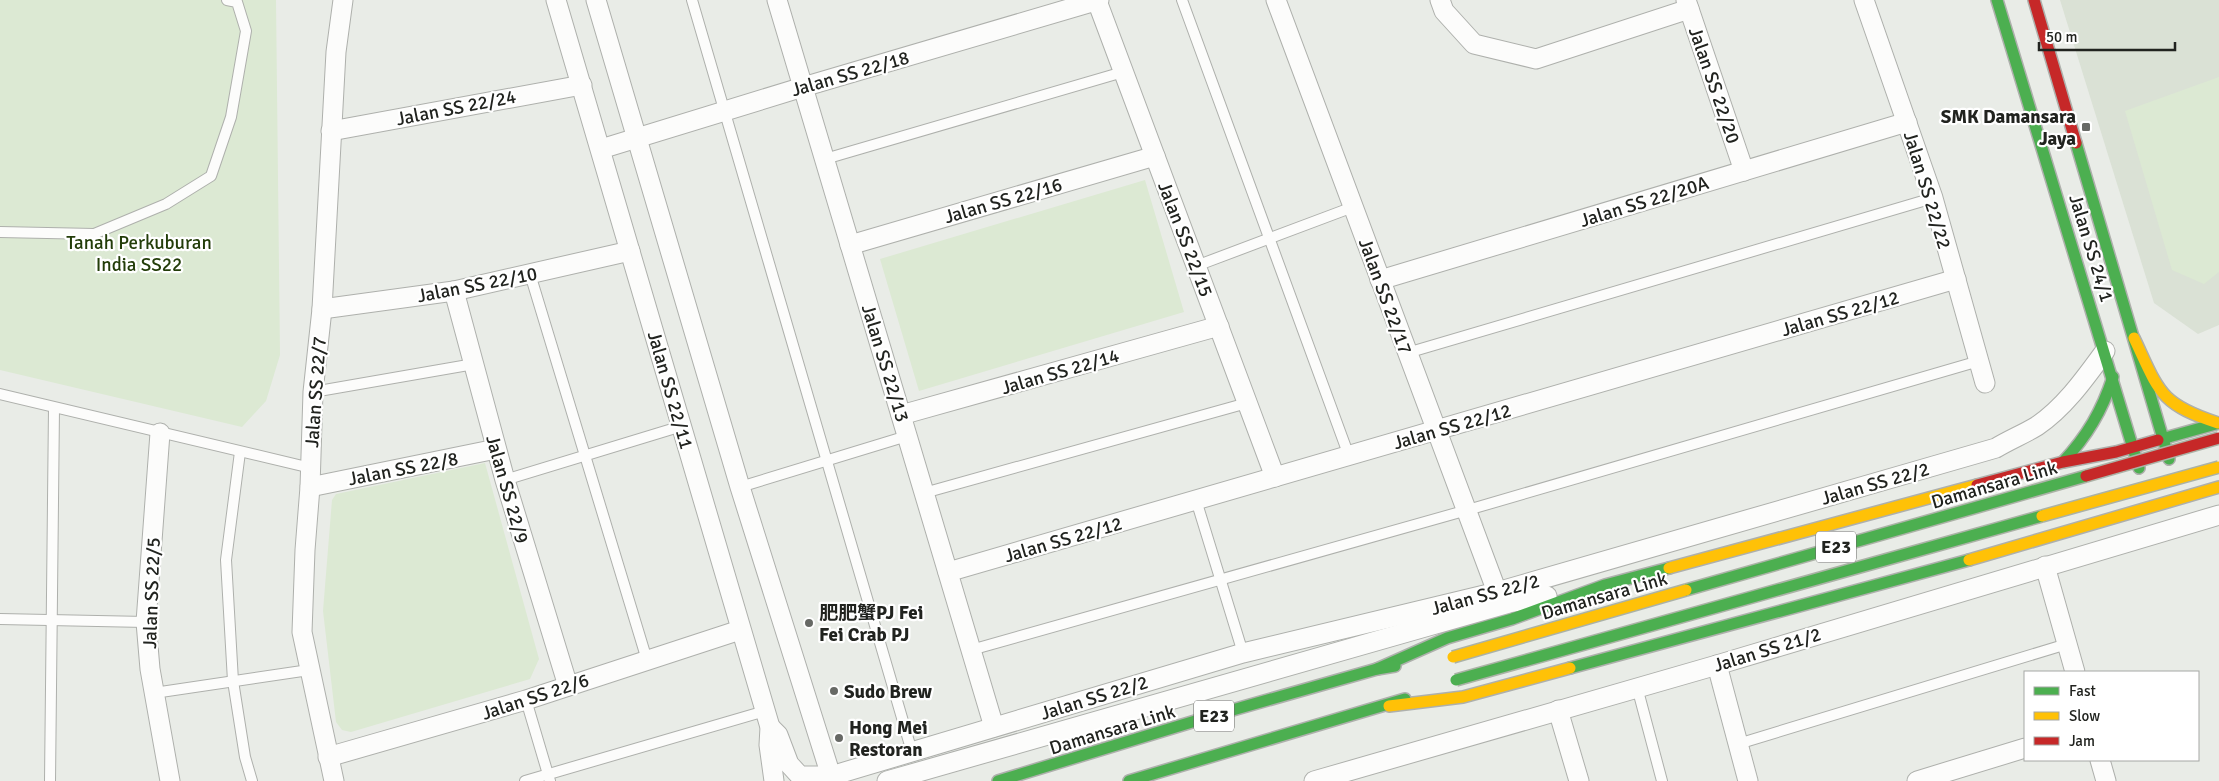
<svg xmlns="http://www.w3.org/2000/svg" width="2219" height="781" viewBox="0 0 2219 781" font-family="Signika,'Noto Sans SC',sans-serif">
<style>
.built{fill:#dae1d5}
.green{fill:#dce9d3}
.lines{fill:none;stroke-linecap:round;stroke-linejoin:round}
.lane-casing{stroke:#aeb0ac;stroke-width:12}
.street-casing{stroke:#aeb0ac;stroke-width:21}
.fast-casing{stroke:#aeb0ac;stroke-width:14}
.slow-casing{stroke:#aeb0ac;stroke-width:14}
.jam-casing{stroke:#aeb0ac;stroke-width:14}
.lane{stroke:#fcfcfb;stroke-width:10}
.street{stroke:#fcfcfb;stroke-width:19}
.fast{stroke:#4caf50;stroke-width:11}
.slow{stroke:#ffc107;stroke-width:11}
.jam{stroke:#c62828;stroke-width:11}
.fast-bridge-casing{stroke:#abb2a6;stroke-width:14;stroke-linecap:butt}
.slow-bridge-casing{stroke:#abb2a6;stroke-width:14;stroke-linecap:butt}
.jam-bridge-casing{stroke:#abb2a6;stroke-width:14;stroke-linecap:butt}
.fast-bridge{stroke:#4caf50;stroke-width:11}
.slow-bridge{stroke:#ffc107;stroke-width:11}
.jam-bridge{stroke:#c62828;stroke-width:11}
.poi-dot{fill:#676965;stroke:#fff;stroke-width:2}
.labels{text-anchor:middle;stroke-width:4.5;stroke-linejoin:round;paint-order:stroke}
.shield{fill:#fff;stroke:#646562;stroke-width:1}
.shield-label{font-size:18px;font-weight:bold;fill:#21231f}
.street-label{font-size:19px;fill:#21231f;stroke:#fff}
.poi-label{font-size:19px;font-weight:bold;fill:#21231f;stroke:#fff;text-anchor:start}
.park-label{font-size:19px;fill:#233d09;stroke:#fff}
</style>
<rect width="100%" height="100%" fill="#e9ece7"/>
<!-- built -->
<path class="built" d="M2060,0h159v325l-21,9 -44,-31z"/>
<!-- green -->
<g class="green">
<path d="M0,0h276l4,355 -14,46 -24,26 -242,-57z"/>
<path d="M2219,77v195l-15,12 -32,-14 -47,-159z"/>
<path d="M1145,180l39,132 -265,79 -39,-132z"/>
<path d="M485,463l54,196 -9,20 -179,53 -9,-2 -6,-8 -13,-111 9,-111 4,-6z"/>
</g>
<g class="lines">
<defs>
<g id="lane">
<path d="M692,0l220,752"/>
<path d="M1182,0l167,456"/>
<path d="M825,159l298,-87"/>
<path d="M0,232l94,2 72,-30 45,-28 20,-59 15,-86 -9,-29 -10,-2"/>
<path d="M1196,266l157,-59"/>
<path d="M530,274l117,386"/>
<path d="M1407,353l526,-155"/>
<path d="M313,392l161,-28"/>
<path d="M0,394l311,74"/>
<path d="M240,452l-14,108 7,121 12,76 7,24"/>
<path d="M505,480l177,-54"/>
<path d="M740,487l167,-51"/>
<path d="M924,493l323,-90"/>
<path d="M1196,500l47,153"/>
<path d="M0,619l146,3"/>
<path d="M971,650l507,-143 501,-146"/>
<path d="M1637,687l25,94"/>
<path d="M154,693l155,-23"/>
<path d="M526,700l24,81"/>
<path d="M1738,744l329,-100"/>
<path d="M50,781l4,-373"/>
<path d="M525,781l240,-70"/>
</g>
<g id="street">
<path d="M556,0l214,727 -1,18 5,36"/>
<path d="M596,0l144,487 91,289"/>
<path d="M777,0l217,727"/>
<path d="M1276,0l221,592"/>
<path d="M1440,0l4,11 30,33 62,15 153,-50"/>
<path d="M1686,0l58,171"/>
<path d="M1864,0l69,198 52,185"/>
<path d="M1097,1l178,476"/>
<path d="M331,131l251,-46"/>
<path d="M601,149l202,-62 296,-87"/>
<path d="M850,245l305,-89"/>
<path d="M1380,280l527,-158"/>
<path d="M454,291l51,189 63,206"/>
<path d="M322,309l132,-18 176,-40"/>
<path d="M901,415l318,-89"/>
<path d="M160,433l-14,189 4,47 20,112"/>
<path d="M310,487l186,-38"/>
<path d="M2045,566l30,106"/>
<path d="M948,572l1008,-293"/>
<path d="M1717,665l31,116"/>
<path d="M1558,710l21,71"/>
<path d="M770,727l8,8 11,29 11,12h31l412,-123 254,-61 499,-144c13,-8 28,-14 41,-22 28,-19 49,-49 68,-75"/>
<path d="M328,757l198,-57 214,-70"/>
<path d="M2100,760l6,21"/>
<path d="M334,781l-32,-149 3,-82 5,-63 3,-95 9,-83 14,-257 7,-52"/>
<path d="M887,781l622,-178 38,-7"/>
<path d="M1314,781l403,-116 502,-150"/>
<path d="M1917,781l108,-33"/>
</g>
<g id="fast">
<path d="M1997,0l142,468"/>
<path d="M2076,143l93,316"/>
<path d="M2158,440l61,-17"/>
<path d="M2063,462c24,-26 39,-51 50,-85"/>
<path d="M1570,668l399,-108"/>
<path d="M1377,669l70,-31 65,-19 93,-34 64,-17"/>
<path d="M998,781l217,-66 162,-46 18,-3"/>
<path d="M1129,781l276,-82"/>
</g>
<g id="slow">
<path d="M2134,338c25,53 25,66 84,85"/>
<path d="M1969,560l250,-73"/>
<path d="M1669,568l308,-83"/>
<path d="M1389,706l74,-9 107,-29"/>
</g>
<g id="jam">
<path d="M2034,0l42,143"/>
<path d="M1977,485l86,-23 53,-10 42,-12"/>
</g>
</defs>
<!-- lane casing -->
<use href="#lane" class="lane-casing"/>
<!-- street casing -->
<use href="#street" class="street-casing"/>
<!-- fast casing -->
<use href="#fast" class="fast-casing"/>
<!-- slow casing -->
<use href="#slow" class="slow-casing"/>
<!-- jam casing -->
<use href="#jam" class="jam-casing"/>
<!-- lane -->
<use href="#lane" class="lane"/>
<!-- street -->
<use href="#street" class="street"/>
<!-- fast -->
<use href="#fast" class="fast"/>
<!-- slow -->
<use href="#slow" class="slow"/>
<!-- jam -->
<use href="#jam" class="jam"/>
<defs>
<g id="fast-bridge">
<path d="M1686,590l400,-114"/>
<path d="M1456,680l586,-164"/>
</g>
<g id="slow-bridge">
<path d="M2042,516l177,-49"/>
<path d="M1453,657l233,-67"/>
</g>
<path id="jam-bridge" d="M2086,476l133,-38"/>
</defs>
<!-- fast-bridge casing -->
<use href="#fast-bridge" class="fast-bridge-casing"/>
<!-- slow-bridge casing -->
<use href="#slow-bridge" class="slow-bridge-casing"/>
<!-- jam-bridge casing -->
<use href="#jam-bridge" class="jam-bridge-casing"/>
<!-- fast-bridge -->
<use href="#fast-bridge" class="fast-bridge"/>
<!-- slow-bridge -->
<use href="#slow-bridge" class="slow-bridge"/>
<!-- jam-bridge -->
<use href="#jam-bridge" class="jam-bridge"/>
</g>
<!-- markers -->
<g class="poi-dot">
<rect x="2081" y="122" width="10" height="10" rx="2.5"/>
<circle cx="809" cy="623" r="5"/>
<circle cx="834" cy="691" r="5"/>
<circle cx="839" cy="738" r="5"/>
</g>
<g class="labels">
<!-- shield labels -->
<g class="shield">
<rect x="1816" y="531.5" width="40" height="31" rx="4"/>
<rect x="1194" y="700.5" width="40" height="31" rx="4"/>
</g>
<g class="shield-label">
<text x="1836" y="553">E23</text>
<text x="1214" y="722">E23</text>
</g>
<!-- street labels -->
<g class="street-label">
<text transform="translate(850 73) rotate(-16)" y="7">Jalan SS 22/18</text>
<text transform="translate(1715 85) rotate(71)" y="7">Jalan SS 22/20</text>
<text transform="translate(456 107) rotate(-11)" y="7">Jalan SS 22/24</text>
<text transform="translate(1928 190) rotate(73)" y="7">Jalan SS 22/22</text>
<text transform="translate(1003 200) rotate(-16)" y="7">Jalan SS 22/16</text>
<text transform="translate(1644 201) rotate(-17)" y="7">Jalan SS 22/20A</text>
<text transform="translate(1186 239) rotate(69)" y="7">Jalan SS 22/15</text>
<text transform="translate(2092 248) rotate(73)" y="7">Jalan SS 24/1</text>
<text transform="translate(477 284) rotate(-11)" y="7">Jalan SS 22/10</text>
<text transform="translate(1386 296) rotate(70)" y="7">Jalan SS 22/17</text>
<text transform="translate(1840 313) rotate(-16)" y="7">Jalan SS 22/12</text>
<text transform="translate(886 363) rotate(73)" y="7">Jalan SS 22/13</text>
<text transform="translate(1060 371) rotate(-16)" y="7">Jalan SS 22/14</text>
<text transform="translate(671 390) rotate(74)" y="7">Jalan SS 22/11</text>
<text transform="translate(315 392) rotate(-86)" y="7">Jalan SS 22/7</text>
<text transform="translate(1452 426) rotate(-16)" y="7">Jalan SS 22/12</text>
<text transform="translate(403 468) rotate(-11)" y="7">Jalan SS 22/8</text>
<text transform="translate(1875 483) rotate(-16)" y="7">Jalan SS 22/2</text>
<text transform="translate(1994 484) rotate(-16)" y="7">Damansara Link</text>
<text transform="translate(508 489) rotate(74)" y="7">Jalan SS 22/9</text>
<text transform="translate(1063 539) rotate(-16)" y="7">Jalan SS 22/12</text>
<text transform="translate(151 593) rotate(-88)" y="7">Jalan SS 22/5</text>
<text transform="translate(1485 594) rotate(-15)" y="7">Jalan SS 22/2</text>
<text transform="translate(1604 595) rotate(-16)" y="7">Damansara Link</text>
<text transform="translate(1767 649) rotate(-17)" y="7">Jalan SS 21/2</text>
<text transform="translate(535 696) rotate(-18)" y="7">Jalan SS 22/6</text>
<text transform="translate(1094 697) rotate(-17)" y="7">Jalan SS 22/2</text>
<text transform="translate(1112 729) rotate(-17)" y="7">Damansara Link</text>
</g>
<!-- poi labels -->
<g class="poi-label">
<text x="2076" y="123" text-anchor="end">SMK Damansara<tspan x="2076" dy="22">Jaya</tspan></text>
<text x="819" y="619">肥肥蟹PJ Fei<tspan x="819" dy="22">Fei Crab PJ</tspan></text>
<text x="844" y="698">Sudo Brew</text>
<text x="849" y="734">Hong Mei<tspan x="849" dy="22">Restoran</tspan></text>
</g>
<!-- park labels -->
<g class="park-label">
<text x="139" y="249">Tanah Perkuburan<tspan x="139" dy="22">India SS22</tspan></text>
</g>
</g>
<!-- legend -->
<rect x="2024" y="671" width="175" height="90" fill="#ffffff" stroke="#a6a7a5"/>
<rect x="2034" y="687" width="25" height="8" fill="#4caf50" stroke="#a6a7a5"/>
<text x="2069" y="696" font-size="15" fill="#21231f">Fast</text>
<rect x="2034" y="712" width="25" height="8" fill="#ffc107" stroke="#a6a7a5"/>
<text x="2069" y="721" font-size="15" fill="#21231f">Slow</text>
<rect x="2034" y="737" width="25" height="8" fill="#c62828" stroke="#a6a7a5"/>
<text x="2069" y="746" font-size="15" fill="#21231f">Jam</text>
<!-- scale -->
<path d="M2039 42v8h136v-8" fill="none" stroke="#21231f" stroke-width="2.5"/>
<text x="2046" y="42" font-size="15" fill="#21231f" stroke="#ffffff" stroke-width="4" paint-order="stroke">50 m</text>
</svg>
